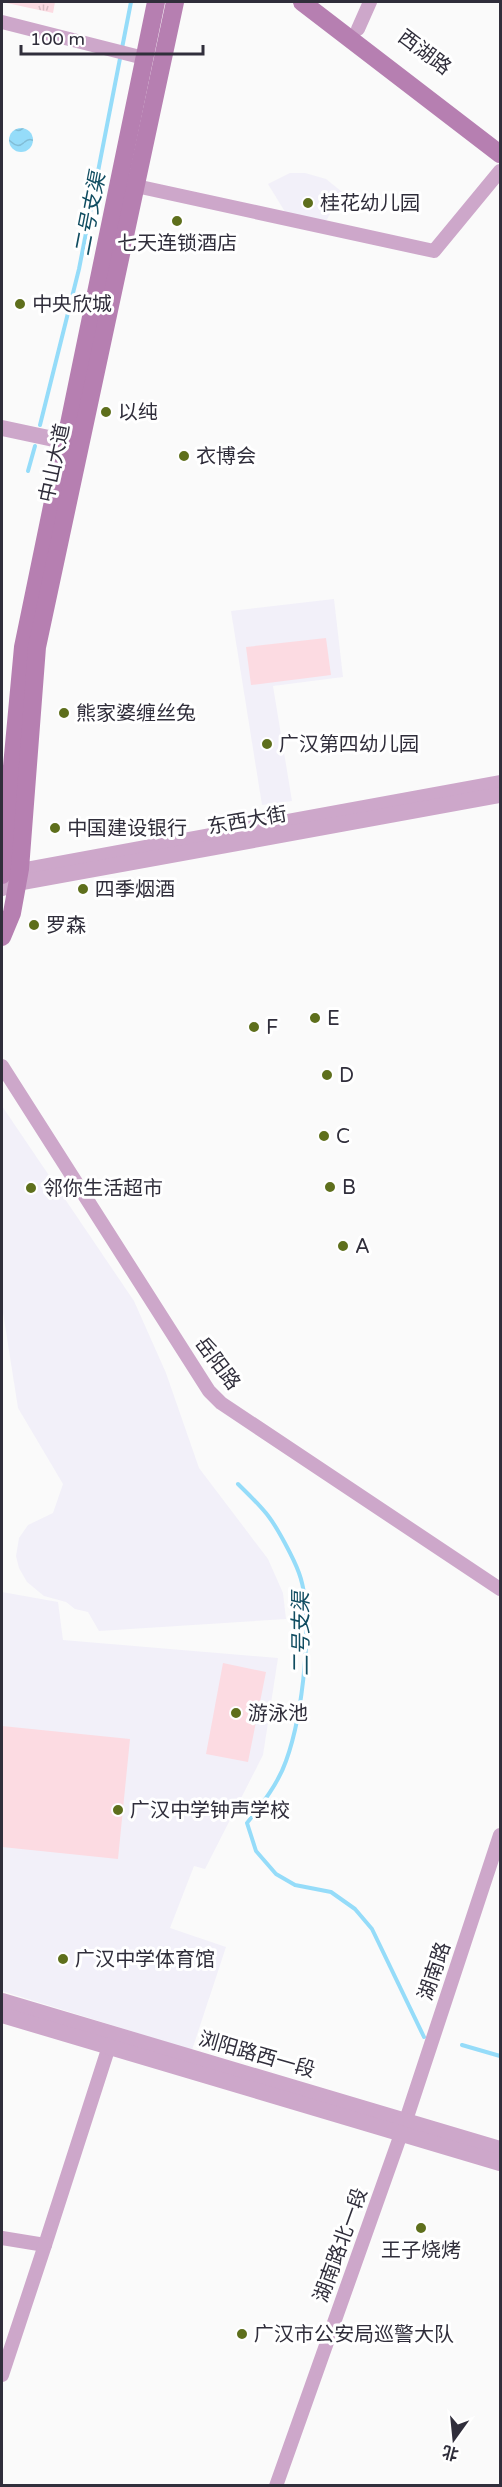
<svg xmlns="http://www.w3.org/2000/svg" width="502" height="2487" viewBox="0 0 502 2487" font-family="'Varela Round','Noto Sans SC',sans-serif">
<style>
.built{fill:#f2f0f9}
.park{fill:url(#park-tufts)}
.pitch{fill:#fcdbe2}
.water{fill:url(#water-waves)}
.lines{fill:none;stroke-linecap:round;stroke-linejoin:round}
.stream{stroke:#95dcf9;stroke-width:4}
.minor{stroke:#cda7ca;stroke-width:14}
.tertiary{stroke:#cda7ca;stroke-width:16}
.secondary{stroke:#b67fb1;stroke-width:18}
.poi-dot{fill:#5e6f1c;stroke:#fff;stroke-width:2}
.labels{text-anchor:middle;stroke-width:6;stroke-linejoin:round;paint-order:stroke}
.street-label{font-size:20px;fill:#302e3b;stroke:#fff}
.poi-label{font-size:20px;fill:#302e3b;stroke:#fff;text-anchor:start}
.water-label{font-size:21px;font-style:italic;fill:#114d61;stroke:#fff}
</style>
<defs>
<pattern id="park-tufts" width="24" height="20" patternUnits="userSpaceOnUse" patternTransform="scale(1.5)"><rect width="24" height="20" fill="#fcdbe2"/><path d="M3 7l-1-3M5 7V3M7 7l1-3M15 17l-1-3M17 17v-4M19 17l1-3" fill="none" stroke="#d8bcc3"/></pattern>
<pattern id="water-waves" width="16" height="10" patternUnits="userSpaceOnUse" patternTransform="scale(1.5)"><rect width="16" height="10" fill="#95dcf9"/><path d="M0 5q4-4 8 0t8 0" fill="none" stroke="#81bdd6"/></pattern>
</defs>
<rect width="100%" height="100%" fill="#fafafa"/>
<!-- built -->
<g class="built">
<path d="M290,173h15l21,6 16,13 -17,31 -38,-8 -19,-31z"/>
<path d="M334,599l9,78 -70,9 19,115 -30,4 -31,-194z"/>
<path d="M2,1106l132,195 32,72 33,95 69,91 15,34 3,26 -187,12 -11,-19 -13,-3 -9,-7 -22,-6 -17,-14 -8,-14 -3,-12 3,-18 9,-13 25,-12 10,-29 -45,-76 -16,-102z"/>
<path d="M2,1592l56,10 5,38 215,18 -15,97 -58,114 -11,-3 -24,62 56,19 -34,103 -190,-59z"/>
</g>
<!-- park -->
<path class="park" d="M2,2h53l-2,11z"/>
<!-- pitch -->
<g class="pitch">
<path d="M326,638l5,37 -80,10 -5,-38z"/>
<path d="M223,1663l43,9 -18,90 -42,-8z"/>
<path d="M2,1726l128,13 -12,120 -116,-12z"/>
</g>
<!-- water -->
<circle class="water" cx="21" cy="140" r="12"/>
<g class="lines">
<!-- stream -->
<g class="stream">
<path d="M40,425l39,-156 52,-267"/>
<path d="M28,471l7,-25"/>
<path d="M238,1484c10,10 22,21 31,33 9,12 25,42 30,56 16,44 3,144 -13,188 -8,23 -24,43 -39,62l9,28 20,23 19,11 36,7 24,17 17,20 52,108"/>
<path d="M462,2045l38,11"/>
</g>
<!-- minor -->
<g class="minor">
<path d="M2,22l142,36"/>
<path d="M358,29l12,-27"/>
<path d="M136,186l298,65 66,-80"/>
<path d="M2,1066l207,325 12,12 279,186"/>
<path d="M2,2238l43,7 67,-208"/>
<path d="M2,2375l43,-130"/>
<path d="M276,2486l130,-366 94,-285"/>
</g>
<!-- tertiary -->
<g class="tertiary">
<path d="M2,428l75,16"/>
<path d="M9,873l491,-90"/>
<path d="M2,888l16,-5 482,-88"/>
<path d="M2,2001l498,148"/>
<path d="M2,2015l498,148"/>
</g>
<!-- secondary -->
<g class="secondary">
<path d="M302,2l198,152"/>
<path d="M2,875l21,-228 133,-645"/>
<path d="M2,937l10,-24 8,-44 17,-222 138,-645"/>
</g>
</g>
<!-- markers -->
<g class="poi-dot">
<circle cx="308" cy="203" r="6"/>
<circle cx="177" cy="221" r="6"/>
<circle cx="20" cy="304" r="6"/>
<circle cx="106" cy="412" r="6"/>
<circle cx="184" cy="456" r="6"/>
<circle cx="64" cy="713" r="6"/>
<circle cx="267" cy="744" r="6"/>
<circle cx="55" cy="828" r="6"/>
<circle cx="83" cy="889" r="6"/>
<circle cx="34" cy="925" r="6"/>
<circle cx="315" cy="1018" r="6"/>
<circle cx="254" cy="1027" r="6"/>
<circle cx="327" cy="1075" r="6"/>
<circle cx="324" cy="1136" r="6"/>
<circle cx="330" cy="1187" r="6"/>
<circle cx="31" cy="1188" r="6"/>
<circle cx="343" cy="1246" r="6"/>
<circle cx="236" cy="1713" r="6"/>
<circle cx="118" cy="1810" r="6"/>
<circle cx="63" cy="1959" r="6"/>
<circle cx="421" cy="2228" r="6"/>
<circle cx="242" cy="2334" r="6"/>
</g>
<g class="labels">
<!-- street labels -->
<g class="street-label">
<text transform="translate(425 52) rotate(37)" y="7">西湖路</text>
<text transform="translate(54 463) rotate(-78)" y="7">中山大道</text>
<text transform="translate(247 820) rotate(-10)" y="7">东西大街</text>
<text transform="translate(218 1363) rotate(53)" y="7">岳阳路</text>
<text transform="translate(434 1971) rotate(-71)" y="7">湖南路</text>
<text transform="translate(257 2054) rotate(16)" y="7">浏阳路西一段</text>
<text transform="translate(340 2245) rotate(-70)" y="7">湖南路北一段</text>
</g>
<!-- poi labels -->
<g class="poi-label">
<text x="320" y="210">桂花幼儿园</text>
<text x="177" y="250" text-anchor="middle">七天连锁酒店</text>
<text x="32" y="311">中央欣城</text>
<text x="118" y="419">以纯</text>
<text x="196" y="463">衣博会</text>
<text x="76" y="720">熊家婆缠丝兔</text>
<text x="279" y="751">广汉第四幼儿园</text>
<text x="67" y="835">中国建设银行</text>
<text x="95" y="896">四季烟酒</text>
<text x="46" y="932">罗森</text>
<text x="327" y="1025">E</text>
<text x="266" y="1034">F</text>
<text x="339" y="1082">D</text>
<text x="336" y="1143">C</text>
<text x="342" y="1194">B</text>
<text x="43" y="1195">邻你生活超市</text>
<text x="355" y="1253">A</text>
<text x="248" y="1720">游泳池</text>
<text x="130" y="1817">广汉中学钟声学校</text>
<text x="75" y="1966">广汉中学体育馆</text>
<text x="421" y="2257" text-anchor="middle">王子烧烤</text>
<text x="254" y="2341">广汉市公安局巡警大队</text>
</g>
<!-- water labels -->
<g class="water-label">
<text transform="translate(90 214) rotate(-79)" y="7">二号支渠</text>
<text transform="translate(301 1634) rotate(-90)" y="7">二号支渠</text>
</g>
</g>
<!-- border -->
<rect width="502" height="2487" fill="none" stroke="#302e3b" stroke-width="6"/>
<!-- north arrow -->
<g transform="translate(454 2439) rotate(195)" stroke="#ffffff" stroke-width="4.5" paint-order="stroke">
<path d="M0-4.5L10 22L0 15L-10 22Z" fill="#302e3b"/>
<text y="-9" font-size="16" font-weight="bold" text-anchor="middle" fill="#302e3b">北</text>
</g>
<!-- scale -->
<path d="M21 45v9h182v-9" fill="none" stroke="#302e3b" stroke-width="3"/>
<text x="30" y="45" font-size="18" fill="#302e3b" stroke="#ffffff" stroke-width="4.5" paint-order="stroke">100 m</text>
</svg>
